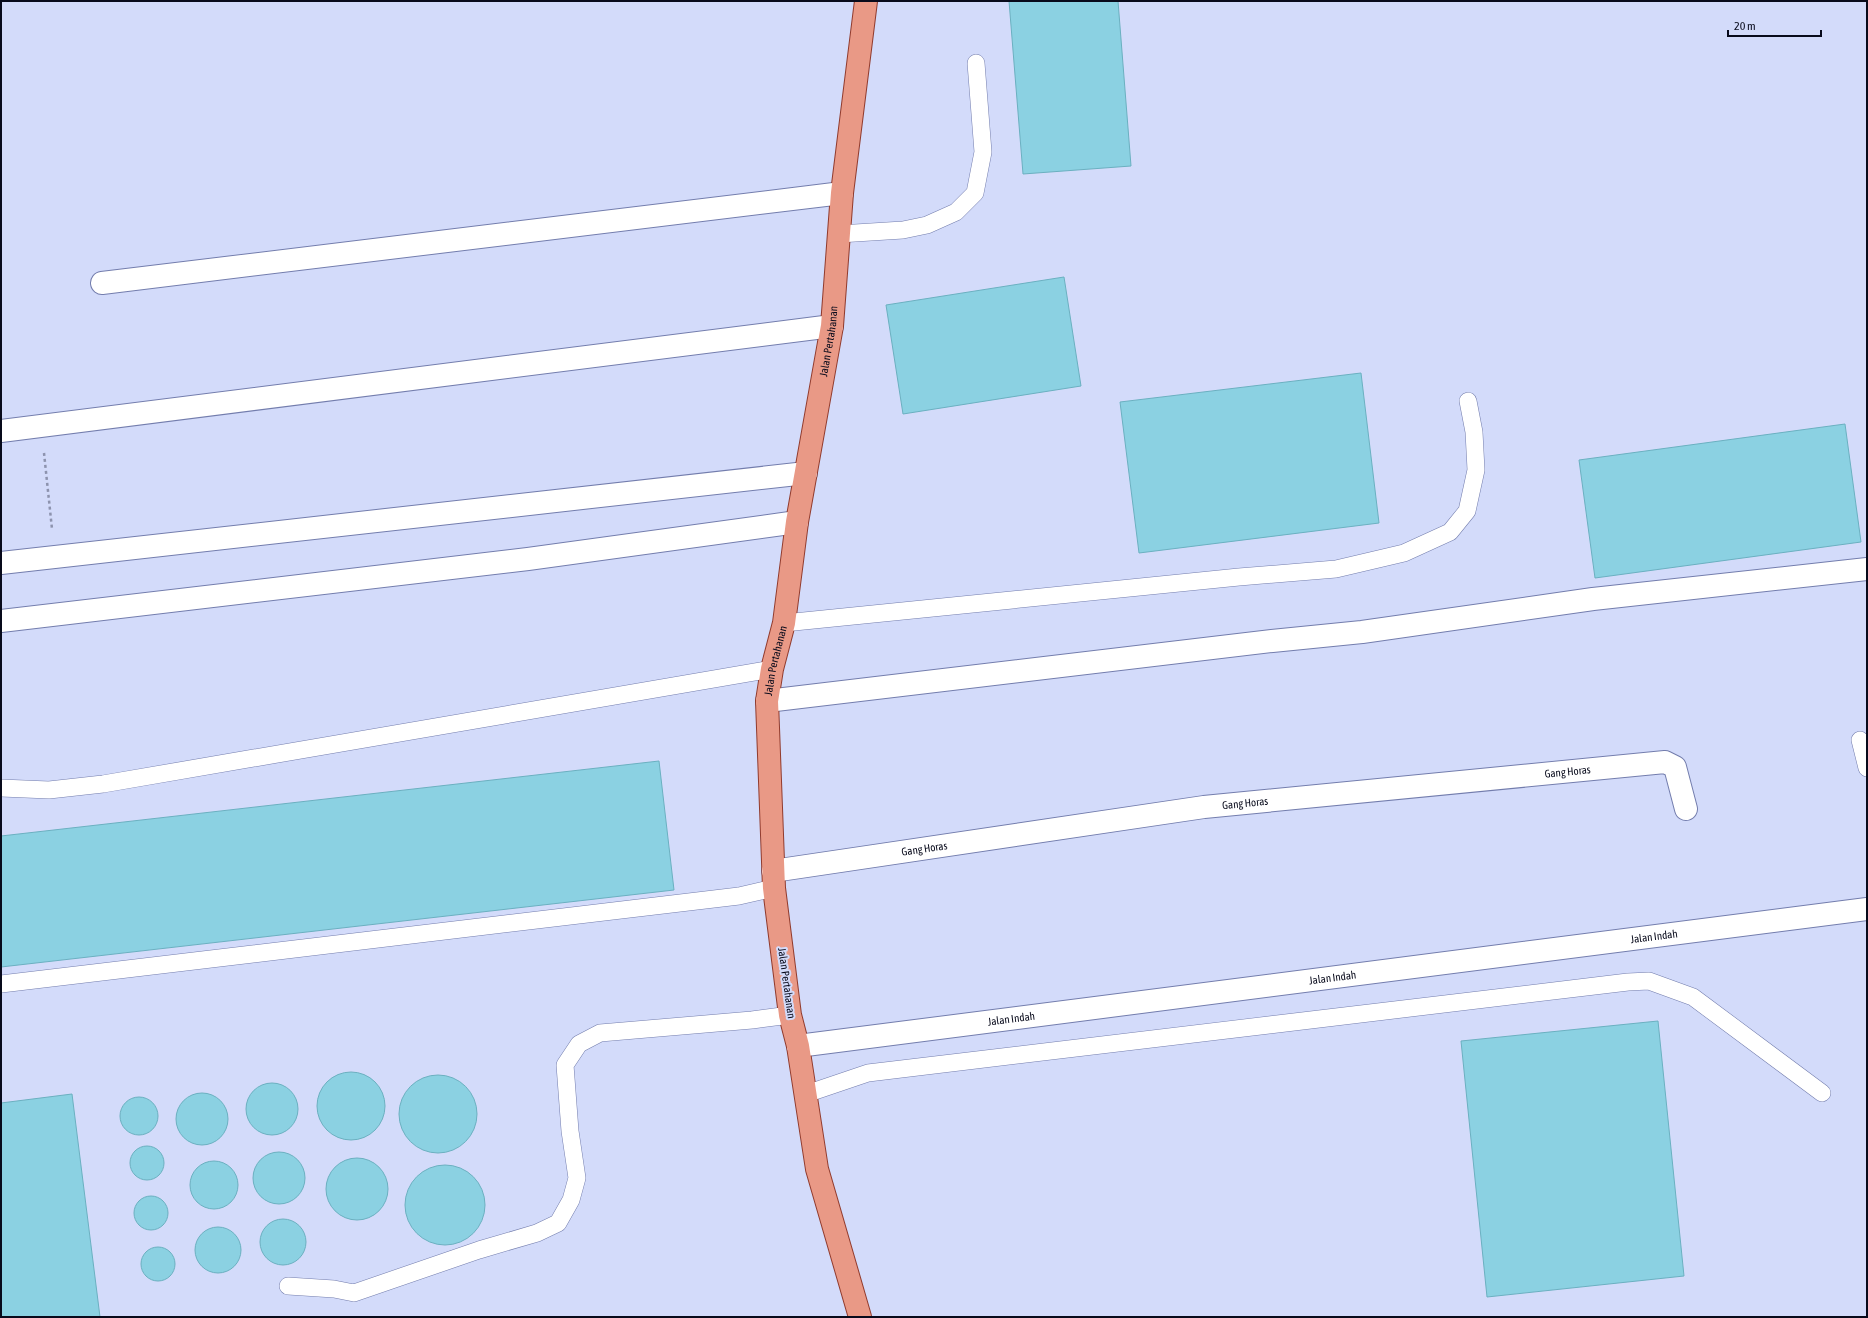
<svg xmlns="http://www.w3.org/2000/svg" width="1868" height="1318" viewBox="0 0 1868 1318" font-family="'Asap Condensed',sans-serif">
<style>
.building{fill:#8bd1e2;stroke:#6bb0c0}
.lines{fill:none;stroke-linecap:round;stroke-linejoin:round}
.lane-casing{stroke:#737dad;stroke-width:18}
.street-casing{stroke:#737dad;stroke-width:24}
.primary-casing{stroke:#913b2d;stroke-width:24}
.path{stroke:#8d93ae;stroke-width:2.5;stroke-dasharray:3 3;stroke-linecap:butt}
.lane{stroke:#fff;stroke-width:17}
.street{stroke:#fff;stroke-width:22}
.primary{stroke:#e99986;stroke-width:22}
.labels{text-anchor:middle;stroke-width:4;stroke-linejoin:round;paint-order:stroke}
.street-label{font-size:11px;fill:#080a1b;stroke:#d3dbfa}
</style>
<rect width="100%" height="100%" fill="#d3dbfa"/>
<!-- building -->
<g class="building">
<path d="M1009,1h109l13,165 -108,8z"/>
<path d="M1064,277l17,109 -178,28 -17,-109z"/>
<path d="M1361,373l18,150 -240,30 -19,-151z"/>
<path d="M1845,424l16,118 -266,36 -16,-118z"/>
<path d="M659,761l15,129 -673,77v-131z"/>
<path d="M1658,1021l26,255 -197,21 -26,-256z"/>
<circle cx="351" cy="1106" r="34"/>
<circle cx="438" cy="1114" r="39"/>
<circle cx="272" cy="1109" r="26"/>
<circle cx="202" cy="1119" r="26"/>
<path d="M72,1094l28,223h-99v-214z"/>
<circle cx="139" cy="1116" r="19"/>
<circle cx="147" cy="1163" r="17"/>
<circle cx="279" cy="1178" r="26"/>
<circle cx="357" cy="1189" r="31"/>
<circle cx="214" cy="1185" r="24"/>
<circle cx="445" cy="1205" r="40"/>
<circle cx="151" cy="1213" r="17"/>
<circle cx="283" cy="1242" r="23"/>
<circle cx="218" cy="1250" r="23"/>
<circle cx="158" cy="1264" r="17"/>
</g>
<g class="lines">
<defs>
<g id="lane">
<path d="M839,234l64,-4 24,-5 29,-13 19,-19 8,-41 -7,-89"/>
<path d="M784,623l455,-46 97,-8 68,-16 46,-21 17,-21 9,-41 -2,-38 -6,-31"/>
<path d="M1860,740l7,28"/>
<path d="M1,788l48,2 54,-6 669,-115"/>
<path d="M1,984l738,-88 35,-8"/>
<path d="M806,1094l62,-21 760,-91 21,-1 44,16 129,96"/>
<path d="M288,1286l46,3 20,4 125,-43 58,-17 21,-10 13,-23 6,-22 -7,-47 -5,-66 14,-21 21,-11 152,-13 38,-5"/>
</g>
<g id="street">
<path d="M102,283l740,-90"/>
<path d="M1,431l831,-105"/>
<path d="M1,563l805,-90"/>
<path d="M1,621l527,-62 269,-37"/>
<path d="M767,701l505,-60 90,-9 231,-33 274,-30"/>
<path id="s1" d="M773,871l431,-64 461,-45 10,5 11,42"/>
<path id="s2" d="M798,1046l1069,-137"/>
</g>
<g id="primary">
<path id="s3" d="M860,1317l-43,-148 -19,-123 -8,-31 -16,-127 -7,-187 5,-32 12,-46 13,-101 35,-196 10,-133 24,-192"/>
</g>
</defs>
<!-- lane casing -->
<use href="#lane" class="lane-casing"/>
<!-- street casing -->
<use href="#street" class="street-casing"/>
<!-- primary casing -->
<use href="#primary" class="primary-casing"/>
<!-- path -->
<path class="path" d="M44,453l8,76"/>
<!-- lane -->
<use href="#lane" class="lane"/>
<!-- street -->
<use href="#street" class="street"/>
<!-- primary -->
<use href="#primary" class="primary"/>
</g>
<g class="labels">
<!-- street labels -->
<g class="street-label">
<text dy="4" stroke="none"><textPath href="#s3" startOffset="991">Jalan Pertahanan</textPath></text>
<text dy="4" stroke="none"><textPath href="#s3" startOffset="667">Jalan Pertahanan</textPath></text>
<text dy="4" stroke="none"><textPath href="#s1" startOffset="801">Gang Horas</textPath></text>
<text dy="4" stroke="none"><textPath href="#s1" startOffset="477">Gang Horas</textPath></text>
<text dy="4" stroke="none"><textPath href="#s1" startOffset="153">Gang Horas</textPath></text>
<text dy="4" stroke="none"><textPath href="#s2" startOffset="863">Jalan Indah</textPath></text>
<text dy="4" stroke="none"><textPath href="#s2" startOffset="539">Jalan Indah</textPath></text>
<text transform="translate(787 983) rotate(82)" y="4">Jalan Pertahanan</text>
<text dy="4" stroke="none"><textPath href="#s2" startOffset="215">Jalan Indah</textPath></text>
</g>
</g>
<!-- border -->
<rect width="1868" height="1318" fill="none" stroke="#080a1b" stroke-width="4"/>
<!-- scale -->
<path d="M1728 30v6h93v-6" fill="none" stroke="#080a1b" stroke-width="2"/>
<text x="1734" y="30" font-size="12" fill="#080a1b" stroke="#d3dbfa" stroke-width="3" paint-order="stroke">20 m</text>
</svg>
